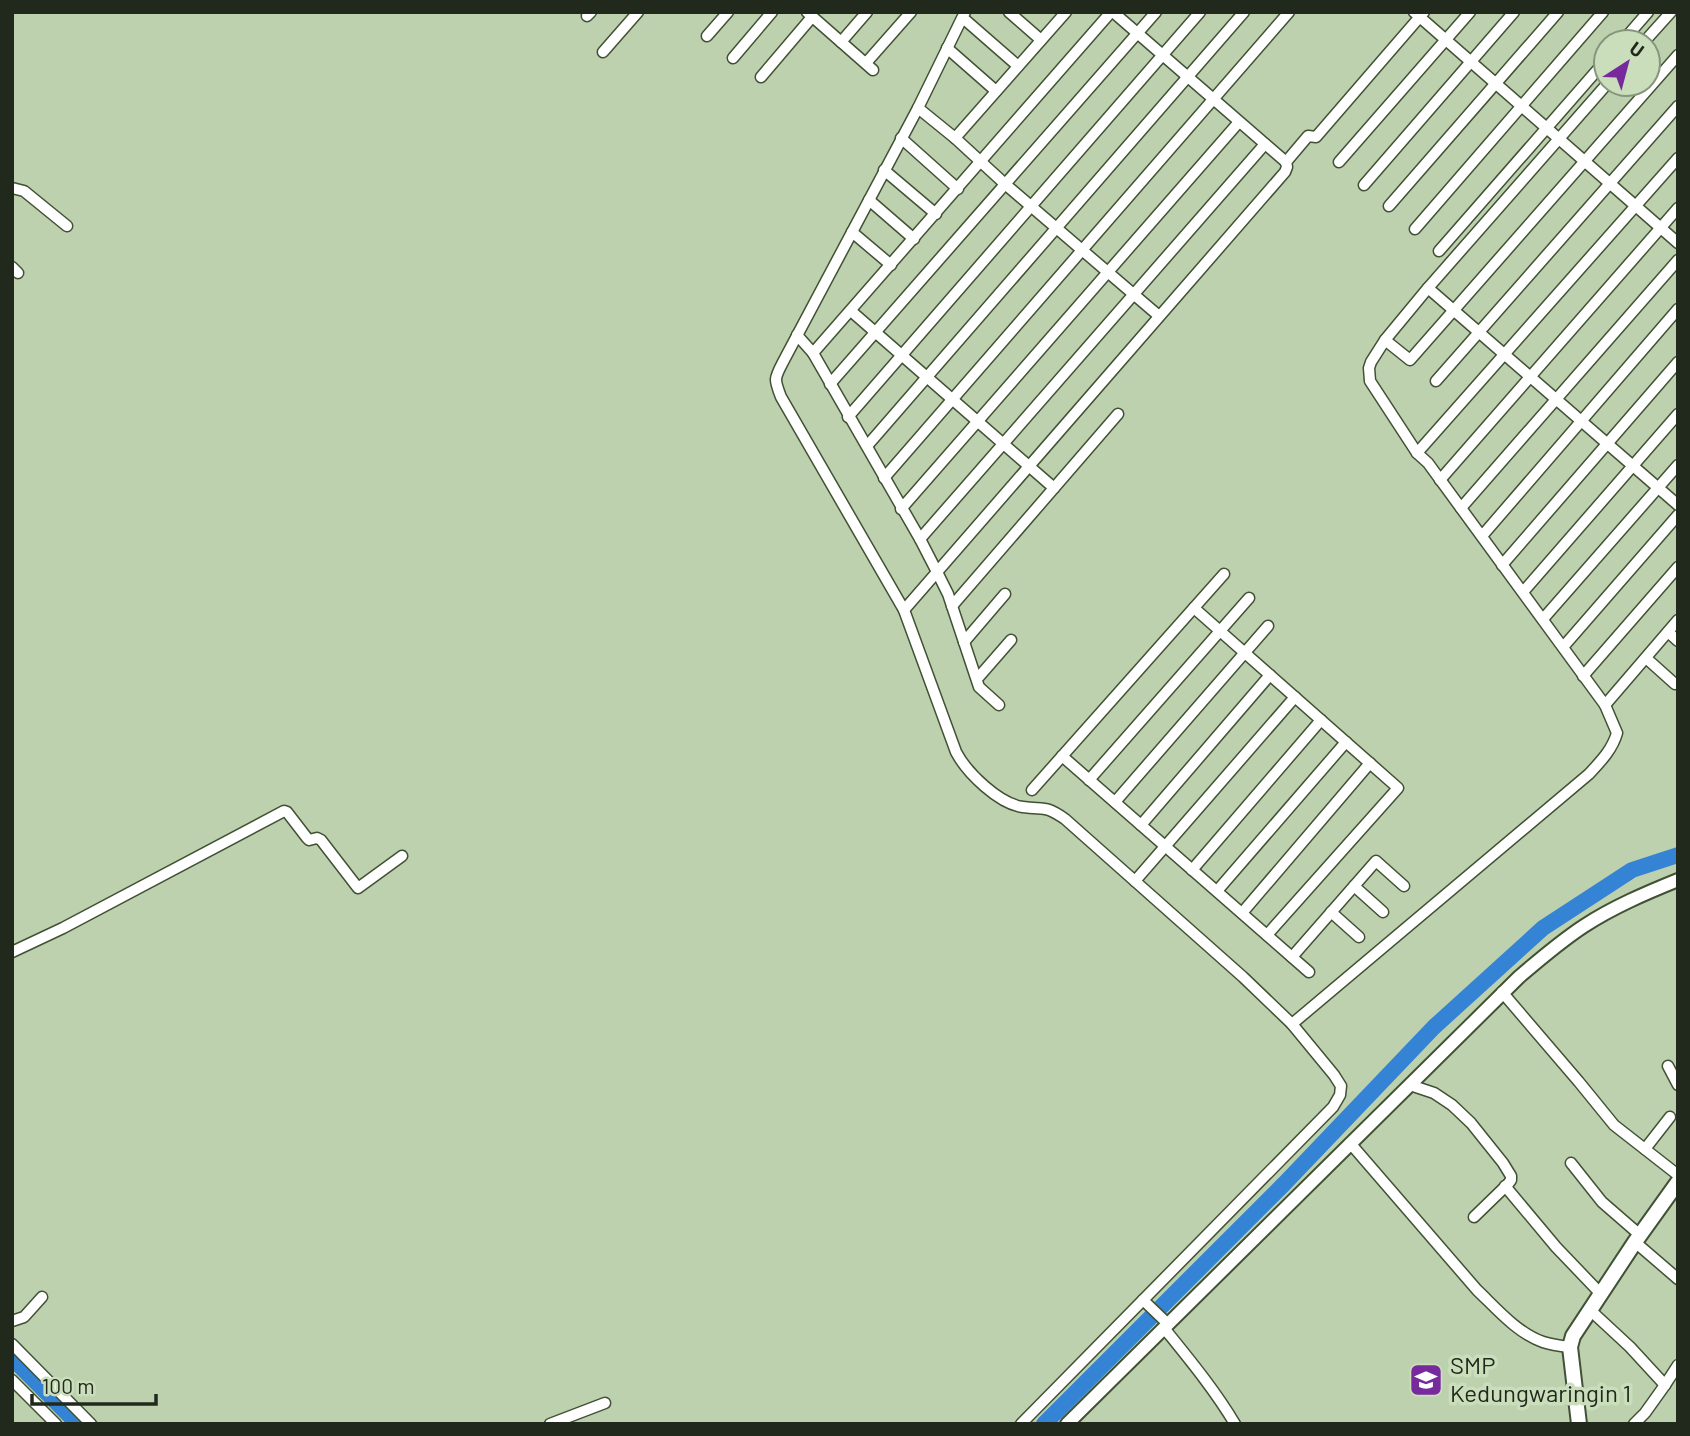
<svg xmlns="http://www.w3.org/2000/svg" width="1690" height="1436" viewBox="0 0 1690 1436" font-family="Barlow,sans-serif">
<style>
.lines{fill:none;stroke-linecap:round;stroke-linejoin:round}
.river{stroke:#3483d4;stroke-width:16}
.minor-casing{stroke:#415134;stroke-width:13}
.tertiary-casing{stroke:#415134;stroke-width:16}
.secondary-casing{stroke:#415134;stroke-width:18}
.minor{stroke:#fff;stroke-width:10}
.tertiary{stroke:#fff;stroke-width:12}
.secondary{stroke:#fff;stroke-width:14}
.labels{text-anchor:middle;stroke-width:7;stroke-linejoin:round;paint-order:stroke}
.poi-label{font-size:24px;fill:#21291c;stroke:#cadebc;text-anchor:start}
</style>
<rect width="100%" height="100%" fill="#bdd1af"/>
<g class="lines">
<!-- river -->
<g class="river">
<path d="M12,1358l66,66"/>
<path d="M1044,1424l240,-240 150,-157 109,-99 89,-58 46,-15"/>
</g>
<defs>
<g id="minor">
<path d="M807,12l66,58"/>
<path d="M965,12l-47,96 -135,254c-9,17 -9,17 -2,35l123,213 52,142c11,21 43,52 67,55 22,3 22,-2 42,12l178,158 49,47 42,51 7,11 -1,9 -7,12 -312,317"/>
<path d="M1009,12l32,28"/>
<path d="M1113,12l173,150"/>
<path d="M1414,12l264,231"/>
<path d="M587,16l4,-4"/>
<path d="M963,18l55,48"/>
<path d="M707,36l21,-24"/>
<path d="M841,42l26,-30"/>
<path d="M1622,42l26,-30"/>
<path d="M1644,42l27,-30"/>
<path d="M947,48l49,43"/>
<path d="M603,52l35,-40"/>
<path d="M733,58l39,-46"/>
<path d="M866,63l45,-51"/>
<path d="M761,77l51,-60"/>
<path d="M918,108l37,30 50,46 154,132"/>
<path d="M901,138l57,51"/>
<path d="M955,138l111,-126"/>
<path d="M1339,162l131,-150"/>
<path d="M884,170l52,44"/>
<path d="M1364,185l150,-173"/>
<path d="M12,188l12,3 43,35"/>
<path d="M869,200l45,39"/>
<path d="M1389,206l169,-194"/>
<path d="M1415,229l188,-217"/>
<path d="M852,232l39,33"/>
<path d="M1439,251l167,-191"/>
<path d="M12,267l6,6"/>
<path d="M1428,288l250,217"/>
<path d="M851,311l203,177"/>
<path d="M797,335l16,18 107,186 17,33 11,22 31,93 20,18"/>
<path d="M1385,340l25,20 268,-305"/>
<path d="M813,353l298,-341"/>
<path d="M1436,381l242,-275"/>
<path d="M830,384l326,-372"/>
<path d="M848,417l352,-405"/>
<path d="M867,446l377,-434"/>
<path d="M1417,453l-47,-72 -1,-13 2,-6 14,-22 43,-52 179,-204"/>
<path d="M884,478l405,-466"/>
<path d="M1440,480l238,-272"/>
<path d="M1461,508l217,-248"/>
<path d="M901,509l338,-387"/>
<path d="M1482,536l196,-227"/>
<path d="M920,539l345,-395"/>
<path d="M1502,565l176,-203"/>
<path d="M1523,592l155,-178"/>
<path d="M952,606l166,-192"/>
<path d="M1194,608l204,180 -131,147"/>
<path d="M904,610l381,-438 2,-5 -1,-5 22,-26 8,1 108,-125"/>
<path d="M1543,619l135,-154"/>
<path d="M1668,632l10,9"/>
<path d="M964,642l41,-48"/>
<path d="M1564,646l114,-131"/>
<path d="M1646,658l29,26"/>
<path d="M1583,676l95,-109"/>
<path d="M977,679l34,-39"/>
<path d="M1605,705l73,-85"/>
<path d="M1062,756l247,216"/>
<path d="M1089,780l160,-182"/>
<path d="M1032,790l192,-216"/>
<path d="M1115,802l153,-176"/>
<path d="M1141,825l129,-150"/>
<path d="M1192,870l129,-150"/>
<path d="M1135,881l160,-184"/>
<path d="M1354,886l29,26"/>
<path d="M1217,891l129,-149"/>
<path d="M1331,912l28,25"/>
<path d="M1242,913l128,-150"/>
<path d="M12,952l51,-24 221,-117 3,1 20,26 2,2 8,-2 4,2 37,48 44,-32"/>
<path d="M1292,957l84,-96 28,25"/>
<path d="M1502,992l77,90 35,43 64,50"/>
<path d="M1292,1024l297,-250c12,-13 23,-24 28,-41l-12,-28 -177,-242 -11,-10 261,-295"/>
<path d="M1668,1066l10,19"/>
<path d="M1410,1085l24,8 18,12 19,18 32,40 8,13v4l-3,4 -34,33"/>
<path d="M1350,1143l127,147c19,18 40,43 66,52 9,3 18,4 27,5"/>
<path d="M1645,1149l25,-32"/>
<path d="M1571,1163l31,39 38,33"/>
<path d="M1505,1186l51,61 44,46"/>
<path d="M1635,1242l43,37"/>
<path d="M1143,1300l24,23"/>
<path d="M1589,1309l41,38 35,38 13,-20"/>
<path d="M12,1321l12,-4 18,-20"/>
<path d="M1164,1328c25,31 50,61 71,96"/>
<path d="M12,1344l79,80"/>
<path d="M12,1380l44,44"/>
<path d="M550,1424l55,-21"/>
<path d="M1634,1424l11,-11 20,-28"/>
</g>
<path id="tertiary" d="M1067,1424l452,-447c21,-18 42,-36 65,-51 29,-19 62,-33 94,-46"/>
<path id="secondary" d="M1579,1424l-9,-77 3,-11 62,-94 43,-60"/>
</defs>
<!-- minor casing -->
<use href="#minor" class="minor-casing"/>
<!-- tertiary casing -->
<use href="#tertiary" class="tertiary-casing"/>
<!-- secondary casing -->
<use href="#secondary" class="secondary-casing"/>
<!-- minor -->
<use href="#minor" class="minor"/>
<!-- tertiary -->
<use href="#tertiary" class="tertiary"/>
<!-- secondary -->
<use href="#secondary" class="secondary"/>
</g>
<!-- icons -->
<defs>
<symbol id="school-square" viewBox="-11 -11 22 22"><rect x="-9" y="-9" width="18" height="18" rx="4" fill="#762a9c" stroke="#cadebc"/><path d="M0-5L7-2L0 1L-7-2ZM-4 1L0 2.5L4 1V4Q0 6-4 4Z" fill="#fff"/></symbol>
</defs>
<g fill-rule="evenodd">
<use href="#school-square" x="1407" y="1361" width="38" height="38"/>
</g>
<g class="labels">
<!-- poi labels -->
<g class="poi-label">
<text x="1450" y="1374">SMP<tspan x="1450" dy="28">Kedungwaringin 1</tspan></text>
</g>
</g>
<!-- border -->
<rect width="1690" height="1436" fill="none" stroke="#21291c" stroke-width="28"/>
<!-- north arrow -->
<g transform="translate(1627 63) rotate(36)"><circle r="33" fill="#cadebc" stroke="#86967c" stroke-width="2"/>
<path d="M0-5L12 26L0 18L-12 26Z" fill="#762a9c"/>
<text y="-10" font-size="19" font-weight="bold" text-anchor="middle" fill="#21291c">U</text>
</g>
<!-- scale -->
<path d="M32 1394v10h124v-10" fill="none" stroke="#21291c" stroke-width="3.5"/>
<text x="42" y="1394" font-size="21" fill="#21291c" stroke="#cadebc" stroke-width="5" paint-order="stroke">100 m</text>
</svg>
